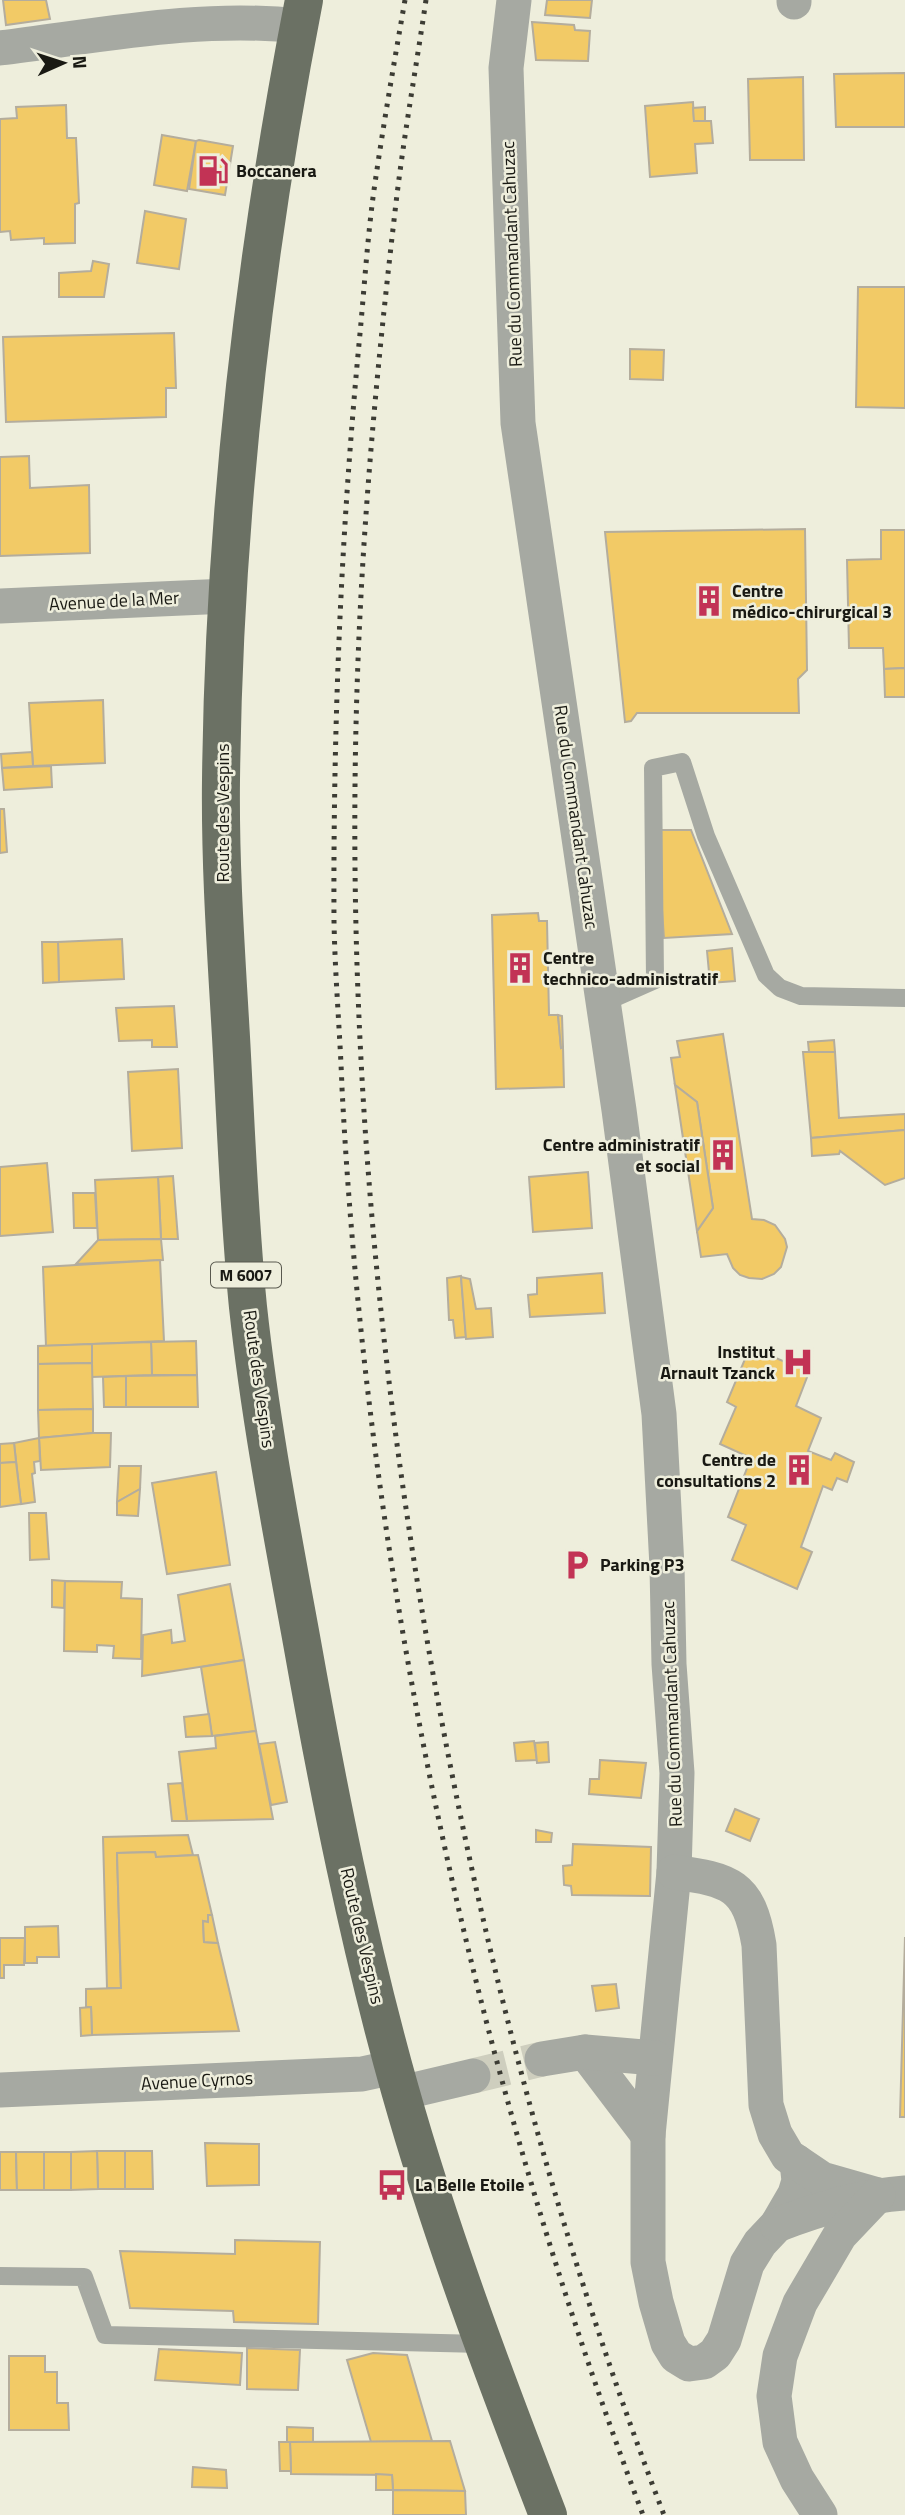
<svg xmlns="http://www.w3.org/2000/svg" width="905" height="2515" viewBox="0 0 905 2515" font-family="'Titillium Web',sans-serif">
<style>
.building{fill:#f2ca66;stroke:#b4ad9d;stroke-width:2}
.lines{fill:none;stroke-linecap:round;stroke-linejoin:round}
.street-tunnel{stroke:#cecebe;stroke-width:35;stroke-dasharray:35 18;stroke-linecap:butt}
.lane{stroke:#a6a9a2;stroke-width:18}
.street{stroke:#a6a9a2;stroke-width:35}
.primary{stroke:#6b7164;stroke-width:38}
.rail{stroke:#3c3c34;stroke-width:5;stroke-dasharray:3.5 7;stroke-linecap:butt}
.labels{text-anchor:middle;stroke-width:5;stroke-linejoin:round;paint-order:stroke}
.shield{fill:#eeeedc;stroke:#59594f;stroke-width:2}
.shield-label{font-size:16px;font-weight:bold;fill:#191913}
.poi-label{font-size:18px;font-weight:bold;fill:#191913;stroke:#eeeedc;text-anchor:start}
.street-label{font-size:18px;fill:#191913;stroke:#eeeedc}
</style>
<rect width="100%" height="100%" fill="#eeeedc"/>
<!-- building -->
<g class="building">
<path d="M3,0h43l4,19 -44,6z"/>
<path d="M547,0h45l-2,18 -45,-3z"/>
<path d="M532,22l42,3 1,5 15,1 -2,30 -52,-1z"/>
<path d="M905,73v54h-69l-2,-53z"/>
<path d="M803,77l1,83h-54l-2,-81z"/>
<path d="M693,102l1,19h17l2,22 -18,1 2,29 -47,4 -5,-71z"/>
<path d="M66,105l1,33h9l3,65 -4,1v39l-31,1v-6l-33,2 -1,-9 -10,1v-113l17,-1 -1,-11z"/>
<path d="M705,107v14h-11l-1,-13z"/>
<path d="M162,135l34,6 -9,50 -33,-6z"/>
<path d="M199,140l34,6 -8,49 -36,-6 7,-48z"/>
<path d="M145,211l41,8 -7,50 -42,-6z"/>
<path d="M93,261l16,3 -5,33h-45v-24l32,-2z"/>
<path d="M858,287h47v121l-49,-1z"/>
<path d="M174,333l2,55h-10v29l-160,5 -3,-85z"/>
<path d="M630,349l34,1 -1,30 -33,-1z"/>
<path d="M29,456l1,32 59,-3 1,68 -90,3v-99z"/>
<path d="M805,529l2,141 -9,9 1,34h-162l-6,8 -6,1 -20,-190z"/>
<path d="M881,530h24v138l-21,1 -1,-21h-34l-2,-88 34,-1z"/>
<path d="M905,668v29h-20l-1,-28z"/>
<path d="M103,700l2,63 -72,3 -4,-63z"/>
<path d="M32,752l1,14 -31,2 -1,-14z"/>
<path d="M51,766l1,21 -48,3 -2,-22z"/>
<path d="M0,809h4l3,43 -7,1z"/>
<path d="M661,830h30l41,104 -68,4 -5,-70z"/>
<path d="M538,913l1,8h8l2,94h9l3,33 2,-1 1,40 -68,2 -4,-174z"/>
<path d="M122,939l2,40 -65,3 -1,-40z"/>
<path d="M42,942h16l1,40 -16,1z"/>
<path d="M732,948l3,33 -25,2 -3,-32z"/>
<path d="M174,1006l3,41h-25v-7l-33,1 -3,-33z"/>
<path d="M558,1015l4,1 1,31 -2,1z"/>
<path d="M723,1034l29,185 12,1 11,5 10,14 2,8 -6,20 -7,7 -12,5 -13,-1 -9,-3 -7,-7 -6,-14 -26,3 -4,-26 16,-23 -16,-106 -22,-17 -4,-27 9,-1 -3,-16z"/>
<path d="M834,1040l1,12h-26l-1,-10z"/>
<path d="M803,1052h32l4,66 66,-4v16l-94,8z"/>
<path d="M178,1069l4,79 -50,3 -4,-79z"/>
<path d="M675,1085l22,17 16,106 -16,23z"/>
<path d="M905,1130v48l-20,7 -45,-34 -1,3 -27,2 -1,-18z"/>
<path d="M47,1163l6,69 -53,4v-69z"/>
<path d="M588,1172l4,56 -59,4 -4,-55z"/>
<path d="M173,1176l5,63h-17l-3,-62z"/>
<path d="M158,1177l3,62 -63,1 -3,-60z"/>
<path d="M73,1193h22l2,35h-23z"/>
<path d="M161,1239l2,21 -87,4 22,-24z"/>
<path d="M160,1260l4,81 -118,5 -3,-79z"/>
<path d="M602,1273l3,40 -75,4 -2,-22 9,-1v-16z"/>
<path d="M461,1276l5,61 -11,1 -2,-18h-4l-2,-42z"/>
<path d="M461,1277l9,2 6,30 15,-1 2,29 -27,2z"/>
<path d="M196,1341l1,34h-45l-1,-33z"/>
<path d="M151,1342l1,33 -60,2v-33z"/>
<path d="M92,1344v19l-54,1v-18z"/>
<path d="M750,1347l59,25 -13,34 25,12 -13,33 23,9 4,-7 19,9 -7,20 -10,-4 -5,12 -9,-4 -22,61 11,5 -15,37 -65,-29 14,-35 -18,-8 23,-59 -31,-14 16,-37 -9,-5z"/>
<path d="M92,1363l1,46 -55,1v-46z"/>
<path d="M197,1375l1,32h-72v-31z"/>
<path d="M126,1376v31h-22l-1,-30z"/>
<path d="M93,1409v24l-54,5 -1,-28z"/>
<path d="M93,1433h18l-1,34 -69,3 -2,-32z"/>
<path d="M39,1438l1,23 -6,1 1,11 -3,1 3,28 -14,2 -7,-61z"/>
<path d="M14,1443l2,19 -16,1v-19z"/>
<path d="M16,1462l5,42 -21,3v-44z"/>
<path d="M119,1466h22l-1,23 -23,13z"/>
<path d="M216,1472l14,93 -63,9 -15,-91z"/>
<path d="M140,1489l-2,27 -21,-1v-13z"/>
<path d="M29,1513h17l3,46 -19,1z"/>
<path d="M52,1580l13,1 -1,27 -12,-1z"/>
<path d="M65,1581l57,1 -1,16 21,1 -1,60 -28,-1 1,-12 -17,-1v7l-33,-1z"/>
<path d="M230,1584l14,76 -102,16 1,-41 28,-5 1,13 13,-2 -7,-46z"/>
<path d="M244,1660l12,71 -44,5 -11,-69z"/>
<path d="M209,1714l3,22 -26,1 -2,-20z"/>
<path d="M256,1731l17,88 -86,2 -8,-69 37,-4 -1,-12z"/>
<path d="M534,1741l3,19 -21,1 -2,-18z"/>
<path d="M275,1742l12,60 -16,3 -12,-61z"/>
<path d="M548,1742l1,20 -12,1 -2,-20z"/>
<path d="M600,1760l46,3 -5,35 -52,-4 1,-15h9z"/>
<path d="M182,1783l5,38h-15l-4,-37z"/>
<path d="M735,1809l24,10 -9,22 -24,-10z"/>
<path d="M536,1830l16,3 -1,9h-15z"/>
<path d="M188,1835l5,20 -37,2 -1,-5 -38,1 4,135h-14l-4,-151z"/>
<path d="M573,1844l78,3 -1,49 -78,-1 -1,-9 -7,-1 -1,-19 9,-1z"/>
<path d="M155,1852l1,5 42,-2 14,60h-4v7l-5,-1 1,21 14,1 21,88 -147,4 -1,-28h-5v-18l35,-1 -4,-135z"/>
<path d="M208,1915h4l6,28 -14,-1 -1,-21 5,1z"/>
<path d="M58,1926l1,31h-22v6h-12v-36z"/>
<path d="M905,1937v180h-5z"/>
<path d="M0,1938h25l-1,27h-20v13h-4z"/>
<path d="M616,1984l3,24 -23,3 -4,-25z"/>
<path d="M91,2007l1,28 -11,1 -1,-28z"/>
<path d="M205,2143l54,1v41l-52,1z"/>
<path d="M97,2151h28v38h-27z"/>
<path d="M97,2151l1,38 -27,1v-38z"/>
<path d="M125,2151h27l1,38h-28z"/>
<path d="M0,2152h16l1,38h-17z"/>
<path d="M16,2152h28v38h-27z"/>
<rect x="44" y="2152" width="27" height="38"/>
<path d="M235,2240l85,2 -2,82 -84,-2 -1,-11 -103,-3 -10,-57 115,3z"/>
<path d="M247,2348l53,2 -2,40 -51,-1z"/>
<path d="M159,2349l83,4 -2,32 -85,-5z"/>
<path d="M373,2353l34,2 25,86 -61,1 -24,-82z"/>
<path d="M9,2356h36v16h12v31h11l1,27h-60z"/>
<path d="M287,2427l26,1v14h-26z"/>
<path d="M450,2441l15,50 -72,-1 -1,-15 -101,-1 -1,-32z"/>
<path d="M279,2442h11l1,29h-11z"/>
<path d="M193,2467l33,3 1,18 -35,-1z"/>
<path d="M376,2474l16,1 1,15h-17z"/>
<path d="M393,2490l72,1 1,24h-73z"/>
</g>
<g class="lines">
<!-- street-tunnel -->
<path class="street-tunnel" d="M473,2076l69,-17"/>
<!-- lane -->
<g class="lane">
<path d="M603,1003l52,-23 -2,-212 29,-6 24,74 60,139 14,13 21,8 104,2"/>
<path d="M0,2276l84,1 21,58 377,9"/>
</g>
<!-- street -->
<g class="street">
<path d="M514,0l-8,68 12,355 101,687 40,304 8,153 2,97 8,109 -3,99 -26,263v127l8,40 12,41 8,13 13,8 15,-2 11,-8 9,-14 23,-76 13,-21 17,-18 18,-31 4,-13 -2,-19"/>
<path d="M794,2v-2"/>
<path d="M0,48c98,-12 200,-33 299,-22"/>
<path d="M0,606l228,-10"/>
<path d="M674,1872c56,8 75,12 85,73l7,160 9,29 13,22 34,23 56,16"/>
<path d="M585,2052l63,83"/>
<path d="M542,2059l43,-7 70,6"/>
<path d="M0,2090l362,-16 32,-7"/>
<path d="M401,2093l72,-17"/>
<path d="M777,2225c41,-16 84,-29 128,-32"/>
<path d="M820,2515l-23,-36 -17,-37 -6,-46 6,-40 20,-53 40,-68 38,-40"/>
</g>
<!-- primary -->
<path class="primary" d="M304,0c-50,256 -80,519 -83,780 -1,86 5,171 10,257 5,90 8,180 17,270 12,111 33,221 53,330 27,152 57,304 99,453 41,145 94,285 148,425"/>
<!-- rail -->
<g class="rail">
<path d="M405,0c-11,63 -22,127 -31,190 -7,51 -10,103 -15,154 -18,191 -26,384 -25,577 1,56 6,111 8,167 25,485 129,973 301,1427"/>
<path d="M426,0c-10,68 -22,135 -30,203 -19,162 -34,324 -39,487 -11,342 20,685 83,1022 51,273 124,543 224,803"/>
</g>
</g>
<!-- icons -->
<defs>
<symbol id="fuel-bare" viewBox="-9 -9 18 18"><path d="M-5.5-6h7V0h2V4h1.3V-2.5L3-4.5l.8-.8L6-3V5H2.5V1h-1V6h-7ZM-4.2-4.7v3.2H.2V-4.7Z" fill="#c23355" stroke="#eeeedc" stroke-width="2.5" paint-order="stroke"/></symbol>
<symbol id="building-bare" viewBox="-9 -9 18 18"><path d="M-4-6H4V6H1V3H-1V6H-4ZM-2.5-4.3h1.7v1.8h-1.7ZM.8-4.3h1.7v1.8H.8ZM-2.5-1h1.7V.8h-1.7ZM.8-1h1.7V.8H.8Z" fill="#c23355" stroke="#eeeedc" stroke-width="2.5" paint-order="stroke"/></symbol>
<symbol id="hospital-bare" viewBox="-9 -9 18 18"><path d="M-5-5h3v3.5h4V-5h3V5h-3V1.5h-4V5h-3Z" fill="#c23355" stroke="#eeeedc" stroke-width="2.5" paint-order="stroke"/></symbol>
<symbol id="parking-bare" viewBox="-9 -9 18 18"><path d="M-3.5-5.5H1a3.5 3.5 0 0 1 0 7H-1V5.5H-3.5ZM-1-3.4V-.6H.8a1.4 1.4 0 0 0 0-2.8Z" fill="#c23355" stroke="#eeeedc" stroke-width="2.5" paint-order="stroke"/></symbol>
<symbol id="bus-bare" viewBox="-9 -9 18 18"><path d="M-5-6H5V4H4V6H2V4H-2V6H-4V4H-5ZM-3.5-4V0h7V-4ZM-3.5 1.2v1.5H-2V1.2ZM2 1.2v1.5H3.5V1.2Z" fill="#c23355" stroke="#eeeedc" stroke-width="2.5" paint-order="stroke"/></symbol>
</defs>
<g fill-rule="evenodd">
<use href="#fuel-bare" x="191" y="149" width="44" height="44"/>
<use href="#building-bare" x="687" y="579" width="44" height="44"/>
<use href="#building-bare" x="498" y="946" width="44" height="44"/>
<use href="#building-bare" x="701" y="1133" width="44" height="44"/>
<use href="#hospital-bare" x="776" y="1340" width="44" height="44"/>
<use href="#building-bare" x="777" y="1448" width="44" height="44"/>
<use href="#parking-bare" x="555" y="1543" width="44" height="44"/>
<use href="#bus-bare" x="370" y="2163" width="44" height="44"/>
</g>
<g class="labels">
<!-- shield labels -->
<rect class="shield" x="211" y="1262.5" width="70" height="25" rx="5"/>
<g class="shield-label">
<text x="246" y="1281">M 6007</text>
</g>
<!-- poi labels -->
<g class="poi-label">
<text x="236" y="177">Boccanera</text>
<text x="732" y="597">Centre<tspan x="732" dy="21">médico-chirurgical 3</tspan></text>
<text x="543" y="964">Centre<tspan x="543" dy="21">technico-administratif</tspan></text>
<text x="700" y="1151" text-anchor="end">Centre administratif<tspan x="700" dy="21">et social</tspan></text>
<text x="775" y="1358" text-anchor="end">Institut<tspan x="775" dy="21">Arnault Tzanck</tspan></text>
<text x="776" y="1466" text-anchor="end">Centre de<tspan x="776" dy="21">consultations 2</tspan></text>
<text x="600" y="1571">Parking P3</text>
<text x="415" y="2191">La Belle Etoile</text>
</g>
<!-- street labels -->
<g class="street-label">
<text transform="translate(512 254) rotate(-92)" y="6">Rue du Commandant Cahuzac</text>
<text transform="translate(114 601) rotate(-3)" y="6">Avenue de la Mer</text>
<text transform="translate(223 813) rotate(-90)" y="6">Route des Vespins</text>
<text transform="translate(576 817) rotate(82)" y="6">Rue du Commandant Cahuzac</text>
<text transform="translate(259 1379) rotate(82)" y="6">Route des Vespins</text>
<text transform="translate(672 1714) rotate(-92)" y="6">Rue du Commandant Cahuzac</text>
<text transform="translate(362 1936) rotate(77)" y="6">Route des Vespins</text>
<text transform="translate(197 2081) rotate(-3)" y="6">Avenue Cyrnos</text>
</g>
</g>
<!-- north arrow -->
<g transform="translate(63 63) rotate(87)" stroke="#eeeedc" stroke-width="5" paint-order="stroke">
<path d="M0-5L12 26L0 18L-12 26Z" fill="#191913"/>
<text y="-10" font-size="19" font-weight="bold" text-anchor="middle" fill="#191913">N</text>
</g>
</svg>
